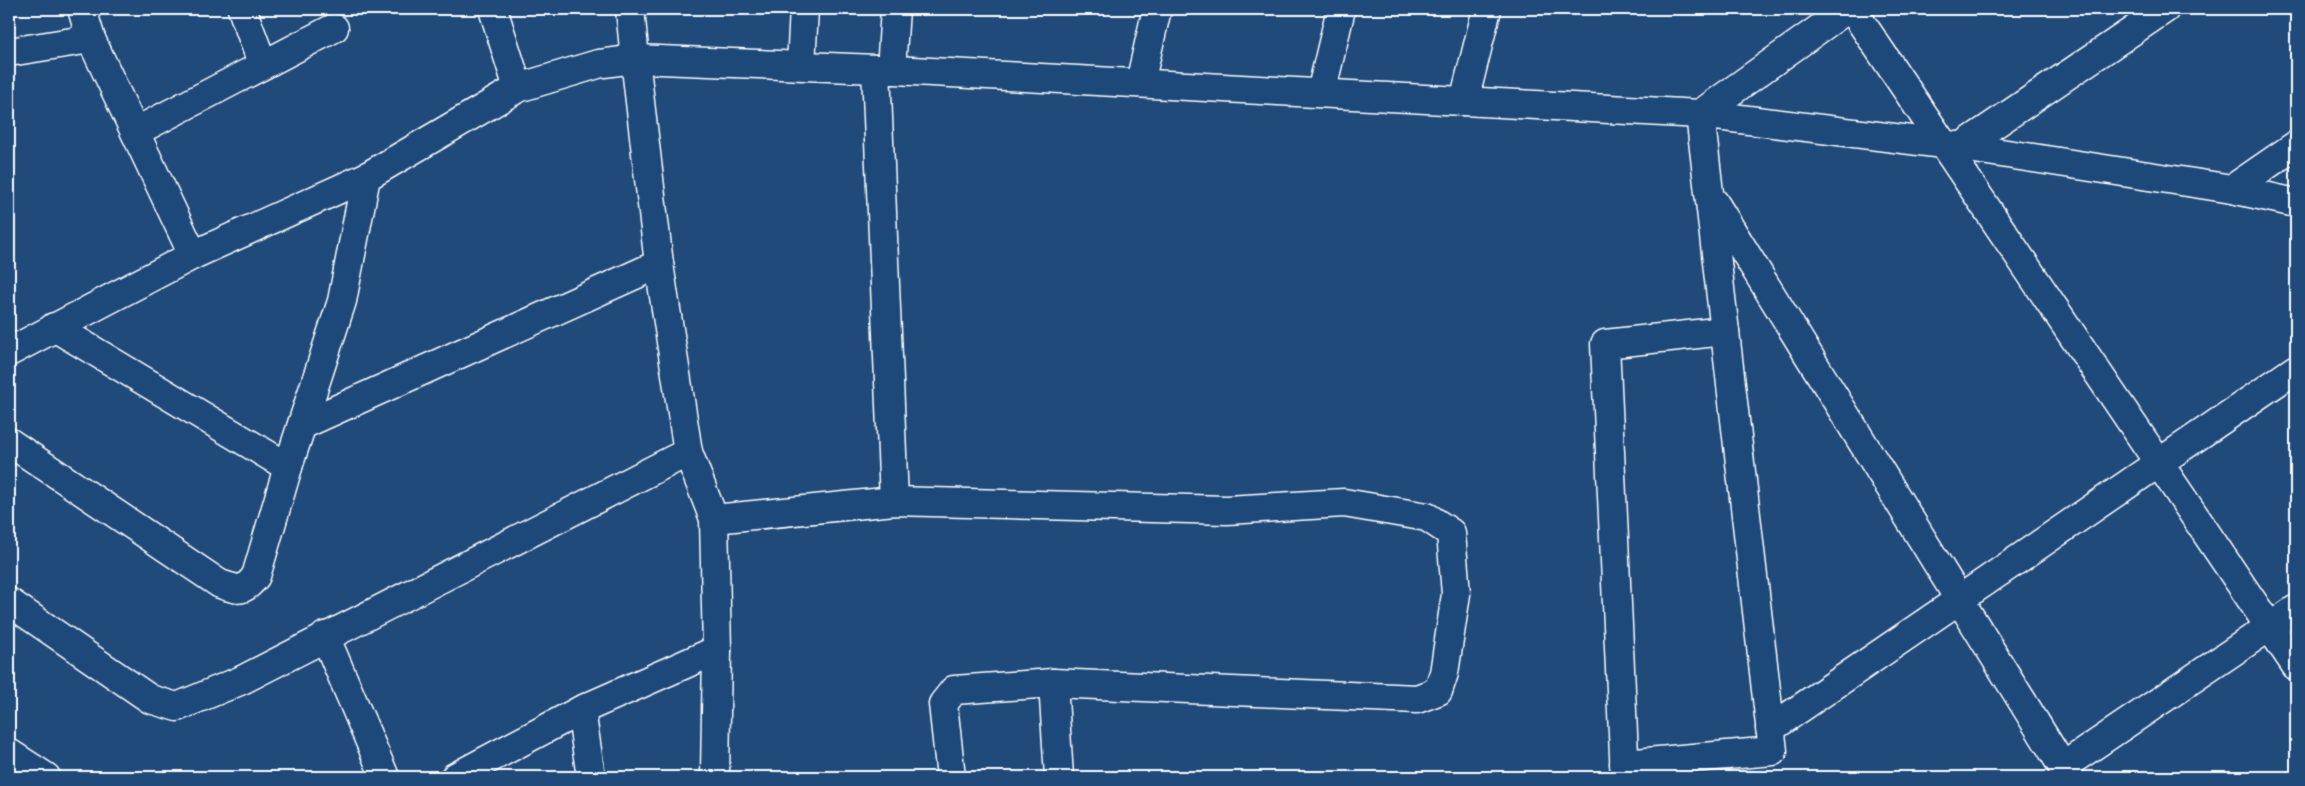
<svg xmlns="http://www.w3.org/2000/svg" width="2305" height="786" viewBox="0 0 2305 786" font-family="'Indie Flower',sans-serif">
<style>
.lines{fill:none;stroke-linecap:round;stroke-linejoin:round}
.minor-casing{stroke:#fff;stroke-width:31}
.tertiary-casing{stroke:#fff;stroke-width:31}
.minor{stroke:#1f4a7a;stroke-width:28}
.tertiary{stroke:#1f4a7a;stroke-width:28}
</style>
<rect width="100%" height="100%" fill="#1f4a7a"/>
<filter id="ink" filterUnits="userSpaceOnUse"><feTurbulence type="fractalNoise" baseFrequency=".02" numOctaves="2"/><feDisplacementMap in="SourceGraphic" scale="10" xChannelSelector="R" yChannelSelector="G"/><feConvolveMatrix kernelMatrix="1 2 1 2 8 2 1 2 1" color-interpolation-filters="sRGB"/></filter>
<g filter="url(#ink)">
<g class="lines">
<defs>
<g id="minor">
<path d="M82,9l9,30 102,216"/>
<path d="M242,9l21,56"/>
<path d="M493,9l25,79"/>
<path d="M630,9l5,50"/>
<path d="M1852,9l444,657"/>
<path d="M9,52l82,-13"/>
<path d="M801,65l3,-56"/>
<path d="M876,69l18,432"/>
<path d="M891,70l4,-61"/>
<path d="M1140,83l17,-74"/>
<path d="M1321,93l20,-84"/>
<path d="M1464,101l23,-92"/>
<path d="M135,132l199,-104"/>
<path d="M1961,147l204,-138"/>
<path d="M2232,189l64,-44"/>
<path d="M1714,202l355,575"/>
<path d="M54,327l234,140"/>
<path d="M302,425l357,-161"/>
<path d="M9,442l211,142c19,6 23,9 36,-8l32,-109 54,-166 24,-124"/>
<path d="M714,519l180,-18 333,9 117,-7 83,14 24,16 5,61 -12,79 -6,18 -21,8 -364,-16 -99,7 -11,14 8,73"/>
<path d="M9,602l141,97 27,8 65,-27 446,-228"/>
<path d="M325,636l60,141"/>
<path d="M1053,683l6,94"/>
<path d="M581,710l10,67"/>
<path d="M1770,729l526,-360"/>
<path d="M9,753l37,24"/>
<path d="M1624,764l149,-13 -73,-637 147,-105"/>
<path d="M2062,767l234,-158"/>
<path d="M455,777l126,-67 136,-60"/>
<path d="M1625,777l-20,-433 120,-13"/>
</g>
<g id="tertiary">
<path d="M635,59l24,205 29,188 26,67 3,131 -2,127"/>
<path d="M9,352l184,-97 173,-78 152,-89 80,-24 37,-5 241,10 824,45 243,30 289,45 64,14"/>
</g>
</defs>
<!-- minor casing -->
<use href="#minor" class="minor-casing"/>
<!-- tertiary casing -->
<use href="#tertiary" class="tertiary-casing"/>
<!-- minor -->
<use href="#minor" class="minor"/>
<!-- tertiary -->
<use href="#tertiary" class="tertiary"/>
</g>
</g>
<!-- margin -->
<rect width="2305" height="786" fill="none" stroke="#1f4a7a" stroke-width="30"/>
<rect x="15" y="15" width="2275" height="756" fill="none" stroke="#fff" stroke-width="2" filter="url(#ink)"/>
</svg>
